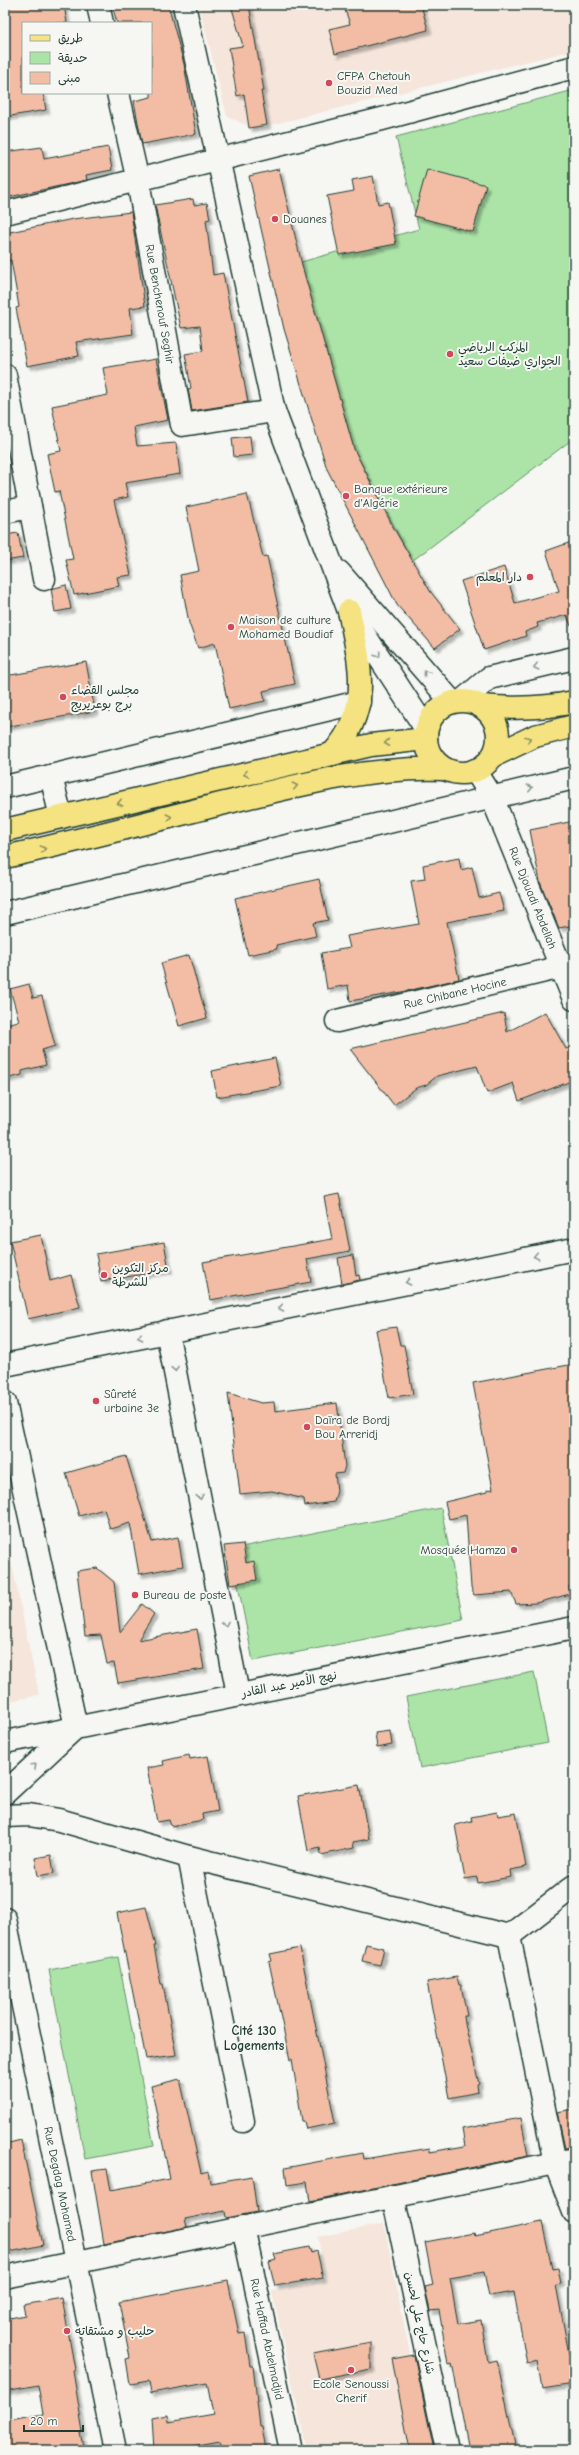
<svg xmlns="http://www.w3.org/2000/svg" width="579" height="2455" viewBox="0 0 579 2455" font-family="'Comic Neue','Playpen Sans Arabic',sans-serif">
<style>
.built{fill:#f5e5db}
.green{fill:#ace4a8;stroke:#66906e}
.building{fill:#f3bda5;stroke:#1f3d34;filter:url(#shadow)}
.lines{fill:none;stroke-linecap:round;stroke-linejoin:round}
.street-casing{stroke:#1f3d34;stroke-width:25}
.secondary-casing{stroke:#1f3d34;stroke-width:25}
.primary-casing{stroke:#1f3d34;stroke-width:25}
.street{stroke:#f6f6f2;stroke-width:22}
.secondary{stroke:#f6f6f2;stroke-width:22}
.primary{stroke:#f5e382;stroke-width:22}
.oneway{stroke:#8a9a93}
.oneway2{stroke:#8a905b}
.poi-dot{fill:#d1495b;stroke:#f6f6f2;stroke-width:1.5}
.labels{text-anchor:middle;stroke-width:4;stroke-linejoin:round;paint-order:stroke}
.poi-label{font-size:12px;fill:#1f3d34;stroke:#f6f6f2;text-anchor:start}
.street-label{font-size:12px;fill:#1f3d34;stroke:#f6f6f2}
.neighbourhood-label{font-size:13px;font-weight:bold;fill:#1f3d34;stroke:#f6f6f2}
</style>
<defs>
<filter id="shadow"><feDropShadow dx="3.5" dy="3.5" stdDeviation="1" flood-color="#0004"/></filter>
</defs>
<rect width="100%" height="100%" fill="#f6f6f2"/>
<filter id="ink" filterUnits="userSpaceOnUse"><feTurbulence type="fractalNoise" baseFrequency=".025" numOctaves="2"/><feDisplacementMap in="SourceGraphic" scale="8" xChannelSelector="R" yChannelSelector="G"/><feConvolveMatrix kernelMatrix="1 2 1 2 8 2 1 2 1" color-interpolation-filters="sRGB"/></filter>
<g filter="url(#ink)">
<!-- built -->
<g class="built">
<path d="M199,5h375v45l-320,79 -27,-13z"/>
<path d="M5,1532l34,163 -34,7z"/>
<path d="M384,2224l45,226h-122l-35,-159 54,-10 -8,-44z"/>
</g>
<!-- green -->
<g class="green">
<path d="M574,90v348l-162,123 -58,-112 -53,-187 118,-33 -23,-92z"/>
<path d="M441,1508l22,112 -210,41 -22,-112z"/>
<path d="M534,1672l14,71 -128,25 -14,-71z"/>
<path d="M118,1957l36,189 -69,13 -36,-189z"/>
</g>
<!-- building -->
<g class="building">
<path d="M5,5h59l3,18h-44v70h20l3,17 -41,7z"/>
<path d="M112,5h56l16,59 12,70 -54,10 -8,-43 17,-4v-74h-34z"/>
<path d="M231,5h18l15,86h-3l6,34 -18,3 -5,-34 -7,2 -8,-48 14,-2z"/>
<path d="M364,5h57l7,25 -93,24 -6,-25 21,-5 -5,-14z"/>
<path d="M42,147l2,12 64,-12 4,23 -26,5 1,5 -82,18v-46z"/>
<path d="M279,169l24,100 51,180 39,78 37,64 30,38 -25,19 -38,-43 -70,-136 -43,-140 -35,-153z"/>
<path d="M427,169l59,16 -13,47 -59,-16z"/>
<path d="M373,176l5,28 10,-2 8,42 -57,11 -12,-59 27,-5 -2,-11z"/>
<path d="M193,199l1,6 13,-2 3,16 -4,1 7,55 10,-2 25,129 -56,9 -4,-22 3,-1 -6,-34 18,-3 -3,-25 -19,2 -26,-123z"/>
<path d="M131,212l14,94 -15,2 3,26 -57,8 3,14 -52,10 -11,-58 3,-1 -8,-47 -6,1v-28l68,-14z"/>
<path d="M156,359l12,61 -34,7 3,19 39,-3 4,31 -55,9 3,14 -14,3 17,75 -14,2 2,9 -45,9 -8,-35 7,-1 -14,-68 -4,1 -8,-38 14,-3 -9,-45 56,-11 -5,-27z"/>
<path d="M250,436l2,19 -18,2 -2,-19z"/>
<path d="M247,494l16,63 4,-1 28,128 -32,7 2,10 -36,8 -14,-66 -17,5 -9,-25 -9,-48 19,-4 -13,-64z"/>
<path d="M18,533l5,25 -18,3v-26z"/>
<path d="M574,541v84l-3,1 -4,-11 -30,8 1,4 -13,5 1,4 -42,14 -23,-69 43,-14 11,36 44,-12 -13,-40z"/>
<path d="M66,585l5,24 -16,3 -4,-23z"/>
<path d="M86,662l9,49 -90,16v-51z"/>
<path d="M574,821v104l-15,3 -19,-46 -10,-52z"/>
<path d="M459,858l2,12 11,-3 7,31 20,-5 5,18 -57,11 12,57 -52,12 -57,10 -2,-16 -21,4 -6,-36 29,-5 -3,-12 72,-12 -8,-43 14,-2 -2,-14z"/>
<path d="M319,879l9,41 -15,3 3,13 -40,9 1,4 -29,6 -13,-57z"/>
<path d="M189,955l18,63 -28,8 -18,-63z"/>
<path d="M29,984l4,14 9,-2 13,50 -13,4 4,15 -24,6v4l-17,4v-55l14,-3 -9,-32z"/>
<path d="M545,1012l21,37 8,-3v34l-55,21 -6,-18 -26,10 -10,-27 -40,10 -11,9 -10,3 -22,17 -44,-56 154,-36 3,19z"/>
<path d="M275,1058l6,28 -64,11 -5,-26z"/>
<path d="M339,1194l11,57 -43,8 4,23 -101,18 -7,-38 129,-23 -8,-42z"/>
<path d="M41,1235l9,46 21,-6 9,32 -52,12 -18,-78z"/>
<path d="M164,1242l5,28 -68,11 -5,-27z"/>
<path d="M353,1255l3,21 3,-1 1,5 -18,4 -4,-26z"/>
<path d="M396,1327l4,18h4l9,49 -24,4 -13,-68z"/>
<path d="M574,1364v220l-5,2 1,8 -34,9 -20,1 -5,-12 -37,3 -3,-8 -5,-72 -17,4 -4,-17 42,-10v-2l6,-1 -20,-106z"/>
<path d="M228,1393l33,10 13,-1 1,9 62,-8 8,63 -2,7 -8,1 2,17 -3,11 -29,4 -1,-7 -32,-8 -32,3z"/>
<path d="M126,1456l26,86 26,-5 5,29 -44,8 -9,-51 -20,6 -6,-20 -25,7 -13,-43z"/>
<path d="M243,1544l3,19 8,-2 3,19 -27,4 -6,-38z"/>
<path d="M97,1568l17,14 6,50 22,-28 12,10 -16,26 59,-11 7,40 -86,14 -4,-20 -7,1 -6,-29 -16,1 -8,-65z"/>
<path d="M390,1731l2,14 -15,3 -2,-15z"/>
<path d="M189,1755l1,4 18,-3 10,55 -16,3 1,6 -32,6 -2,-6 -12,2 -10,-54 17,-3 -1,-4z"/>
<path d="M359,1785l10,54 -16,3 1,6 -33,7 -1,-7 -12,3 -10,-55z"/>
<path d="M497,1812l1,4 18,-3 10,54 -16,3 1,7 -33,6 -1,-6 -12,2 -10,-54 17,-4 -1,-4z"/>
<path d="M51,1855l3,18 -16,3 -3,-18z"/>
<path d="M146,1907l10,39h-2l4,22 3,16h2l13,71 -30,4 -29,-146z"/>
<path d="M366,1944l18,4 -4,17 -18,-4z"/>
<path d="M300,1948l35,175 -29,6 -2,-8h-2l-10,-62 -2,1 -21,-98 3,-1 -2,-7z"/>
<path d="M457,1977l2,8h2l6,31h-3l1,8 14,60 -2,1 1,7 -29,6 -22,-116z"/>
<path d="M180,2079l21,94 7,-2 2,12 42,-7 5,36 -31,6 -1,-7 -40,8 2,8 -83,17 -12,-73 15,-2 4,21 59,-11 -19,-93z"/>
<path d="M574,2109v38l-9,1 -8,-36z"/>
<path d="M521,2118l7,38 -218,45 -3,-19 -20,3 -2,-17 78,-15 1,6 66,-11v4l35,-6 -3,-17z"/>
<path d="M21,2140l22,105 -38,8v-109z"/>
<path d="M542,2222l10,47 6,-1 3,16 -5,1 13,69 5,-1v31l-32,5 -5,-28 -10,3 -13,-72 -25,4 -5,-24 -34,6 8,46 23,-4 7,42 9,-2 19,90h-47l-17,-87 -4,1 -9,-54 -9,1 -5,-24 8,-2 -8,-43 49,-9 1,3z"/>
<path d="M309,2247l2,6 6,-2 6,27 -48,8 -6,-24 7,-2 -2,-6z"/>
<path d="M228,2281l11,53 6,-1 5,33h3l7,61h2l4,23h-43l-3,-9 -50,9h-16l-2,-32 16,-3 1,7 44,-8 -6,-31 -56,10 -2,-12 -19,3 -4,-25 4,-1 -11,-56z"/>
<path d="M62,2298l13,72 -2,1 10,61 -3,1 4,17h-69v-3l-10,2v-28l38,-7 -5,-29 -33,6v-72l20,-4 -2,-10z"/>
<path d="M371,2343v26l-52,10 -6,-25z"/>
<path d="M414,2355l20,95h-24l-18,-91z"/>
</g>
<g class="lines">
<defs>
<g id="street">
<path d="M98,5l4,18"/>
<path d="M118,93l20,88 44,244 92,-14"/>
<path d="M5,213l377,-94 192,-52"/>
<path d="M5,375l39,204"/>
<path d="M5,512l25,-5"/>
<path d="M463,700l26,-22 85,-20"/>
<path d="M51,776l10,41"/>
<path d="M5,787l354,-85"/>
<path d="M5,913l569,-135"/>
<path d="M337,1021l237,-57"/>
<path d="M167,1331l71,363"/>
<path d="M5,1365l569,-116"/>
<path d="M5,1403l71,324"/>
<path d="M5,1816l24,-1 30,5 130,37 320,79"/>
<path d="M189,1857l54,264"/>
<path d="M509,1936l46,227 19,49"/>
<path d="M509,1936l65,-50"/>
<path d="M393,2196l54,254"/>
<path d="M243,2227l48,223"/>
</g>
<g id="secondary">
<path d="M184,5l90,406 75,200 77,118"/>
<path d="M339,572l113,130"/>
<path d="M475,770l17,27 82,202"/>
<path d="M5,1742l569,-114"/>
<path d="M5,1793l71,-66"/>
<path d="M5,1919l110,531"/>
<path d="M5,2277l569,-118"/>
</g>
<g id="primary">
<circle cx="462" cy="737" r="36"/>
<path d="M482,706c32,3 60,3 92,-4"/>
<path d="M332,754c41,-44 28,-91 17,-143"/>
<path d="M493,756l42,-20 39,-10"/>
<path d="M5,830l366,-85 55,-6"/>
<path d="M5,857c74,-16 147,-36 220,-54 73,-18 145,-37 220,-34"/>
</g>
</defs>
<!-- street casing -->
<use href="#street" class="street-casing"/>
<!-- secondary casing -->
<use href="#secondary" class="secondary-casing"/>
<!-- primary casing -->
<use href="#primary" class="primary-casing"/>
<!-- street -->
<use href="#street" class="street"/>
<!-- secondary -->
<use href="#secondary" class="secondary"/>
<!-- primary -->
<use href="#primary" class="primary"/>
</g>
<!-- one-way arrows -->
<defs><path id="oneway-chevron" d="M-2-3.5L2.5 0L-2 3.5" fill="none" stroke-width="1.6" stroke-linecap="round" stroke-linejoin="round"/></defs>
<g class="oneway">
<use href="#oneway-chevron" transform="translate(378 655) rotate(57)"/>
<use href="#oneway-chevron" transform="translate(536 667) rotate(167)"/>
<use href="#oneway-chevron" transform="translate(426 673) rotate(-130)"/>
<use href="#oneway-chevron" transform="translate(530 788) rotate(-13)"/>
<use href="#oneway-chevron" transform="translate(536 1256) rotate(169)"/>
<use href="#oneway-chevron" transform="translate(408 1282) rotate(169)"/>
<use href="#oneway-chevron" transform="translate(281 1308) rotate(169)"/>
<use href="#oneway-chevron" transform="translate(140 1337) rotate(168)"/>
<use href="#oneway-chevron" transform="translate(175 1369) rotate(79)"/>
<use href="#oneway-chevron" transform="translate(200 1497) rotate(79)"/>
<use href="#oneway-chevron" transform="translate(225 1624) rotate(79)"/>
<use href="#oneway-chevron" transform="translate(34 1766) rotate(-43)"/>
</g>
<g class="oneway2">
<use href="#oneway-chevron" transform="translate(528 739) rotate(-21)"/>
<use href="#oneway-chevron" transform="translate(387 743) rotate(173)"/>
<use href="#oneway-chevron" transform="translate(246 774) rotate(167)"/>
<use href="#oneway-chevron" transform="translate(295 786) rotate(-13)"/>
<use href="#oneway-chevron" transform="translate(120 803) rotate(167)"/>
<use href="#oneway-chevron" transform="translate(169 817) rotate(-14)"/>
<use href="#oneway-chevron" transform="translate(43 849) rotate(-13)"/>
</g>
</g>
<!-- markers -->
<g class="poi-dot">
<circle cx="329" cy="83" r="4"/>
<circle cx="275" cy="219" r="4"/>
<circle cx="450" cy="354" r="4"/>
<circle cx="346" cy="496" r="4"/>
<circle cx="530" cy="577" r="4"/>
<circle cx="231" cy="627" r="4"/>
<circle cx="63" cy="697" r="4"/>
<circle cx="104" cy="1275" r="4"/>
<circle cx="96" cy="1401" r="4"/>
<circle cx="307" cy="1427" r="4"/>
<circle cx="514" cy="1550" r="4"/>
<circle cx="135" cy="1595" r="4"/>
<circle cx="67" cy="2331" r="4"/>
<circle cx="351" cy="2370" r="4"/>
</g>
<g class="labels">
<!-- poi labels -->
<g class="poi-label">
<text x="337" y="80">CFPA Chetouh<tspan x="337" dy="14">Bouzid Med</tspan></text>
<text x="283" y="223">Douanes</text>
<text x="458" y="351">المركب الرياضي<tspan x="458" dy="14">الجواري ضيفات سعيد</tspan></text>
<text x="354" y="493">Banque extérieure<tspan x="354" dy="14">d'Algérie</tspan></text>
<text x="522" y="581" text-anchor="end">دار المعلم</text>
<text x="239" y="624">Maison de culture<tspan x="239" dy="14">Mohamed Boudiaf</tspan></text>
<text x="71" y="694">مجلس القضاء<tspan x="71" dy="14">برج بوعريريج</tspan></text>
<text x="112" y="1272">مركز التكوين<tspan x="112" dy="14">للشرطة</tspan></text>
<text x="104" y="1398">Sûreté<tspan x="104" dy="14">urbaine 3e</tspan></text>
<text x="315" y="1424">Daïra de Bordj<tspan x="315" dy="14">Bou Arreridj</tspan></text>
<text x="506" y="1554" text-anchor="end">Mosquée Hamza</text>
<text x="143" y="1599">Bureau de poste</text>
<text x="75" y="2335">حليب و مشتقاته</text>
<text x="351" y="2388" text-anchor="middle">Ecole Senoussi<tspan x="351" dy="14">Cherif</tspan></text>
</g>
<!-- street labels -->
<g class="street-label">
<text transform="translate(160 304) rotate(80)" y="4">Rue Benchenouf Seghir</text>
<text transform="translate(533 898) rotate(68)" y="4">Rue Djouadi Abdellah</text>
<text transform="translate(455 993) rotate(-13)" y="4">Rue Chibane Hocine</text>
<text transform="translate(289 1684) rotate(-11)" y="4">نهج الأمير عبد القادر</text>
<text transform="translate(60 2184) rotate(78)" y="4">Rue Degdag Mohamed</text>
<text transform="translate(420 2323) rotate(78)" y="4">شارع حاج علي لحسن</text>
<text transform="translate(267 2339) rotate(78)" y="4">Rue Haffad Abdelmadjid</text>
</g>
<!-- neighbourhood labels -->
<g class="neighbourhood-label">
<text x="254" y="2035">Cité 130<tspan x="254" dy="15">Logements</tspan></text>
</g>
</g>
<!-- margin -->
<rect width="579" height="2455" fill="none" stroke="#f6f6f2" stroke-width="20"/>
<rect x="10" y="10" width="559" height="2435" fill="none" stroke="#1f3d34" stroke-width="1.5" filter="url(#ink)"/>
<!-- legend -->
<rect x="22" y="22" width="130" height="72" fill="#f6f6f2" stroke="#a0aca6"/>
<rect x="30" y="35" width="20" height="6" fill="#f5e382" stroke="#a0aca6"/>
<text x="58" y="42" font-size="12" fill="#1f3d34">طريق</text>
<rect x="30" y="52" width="20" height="12" fill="#ace4a8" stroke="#a0aca6"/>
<text x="58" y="62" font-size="12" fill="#1f3d34">حديقة</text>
<rect x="30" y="72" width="20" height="12" fill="#f3bda5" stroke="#a0aca6"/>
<text x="58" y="82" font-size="12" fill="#1f3d34">مبنى</text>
<!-- scale -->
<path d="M24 2425v6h59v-6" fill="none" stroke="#1f3d34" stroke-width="2"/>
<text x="30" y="2425" font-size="12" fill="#1f3d34" stroke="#f6f6f2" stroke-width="3" paint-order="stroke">20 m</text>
</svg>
